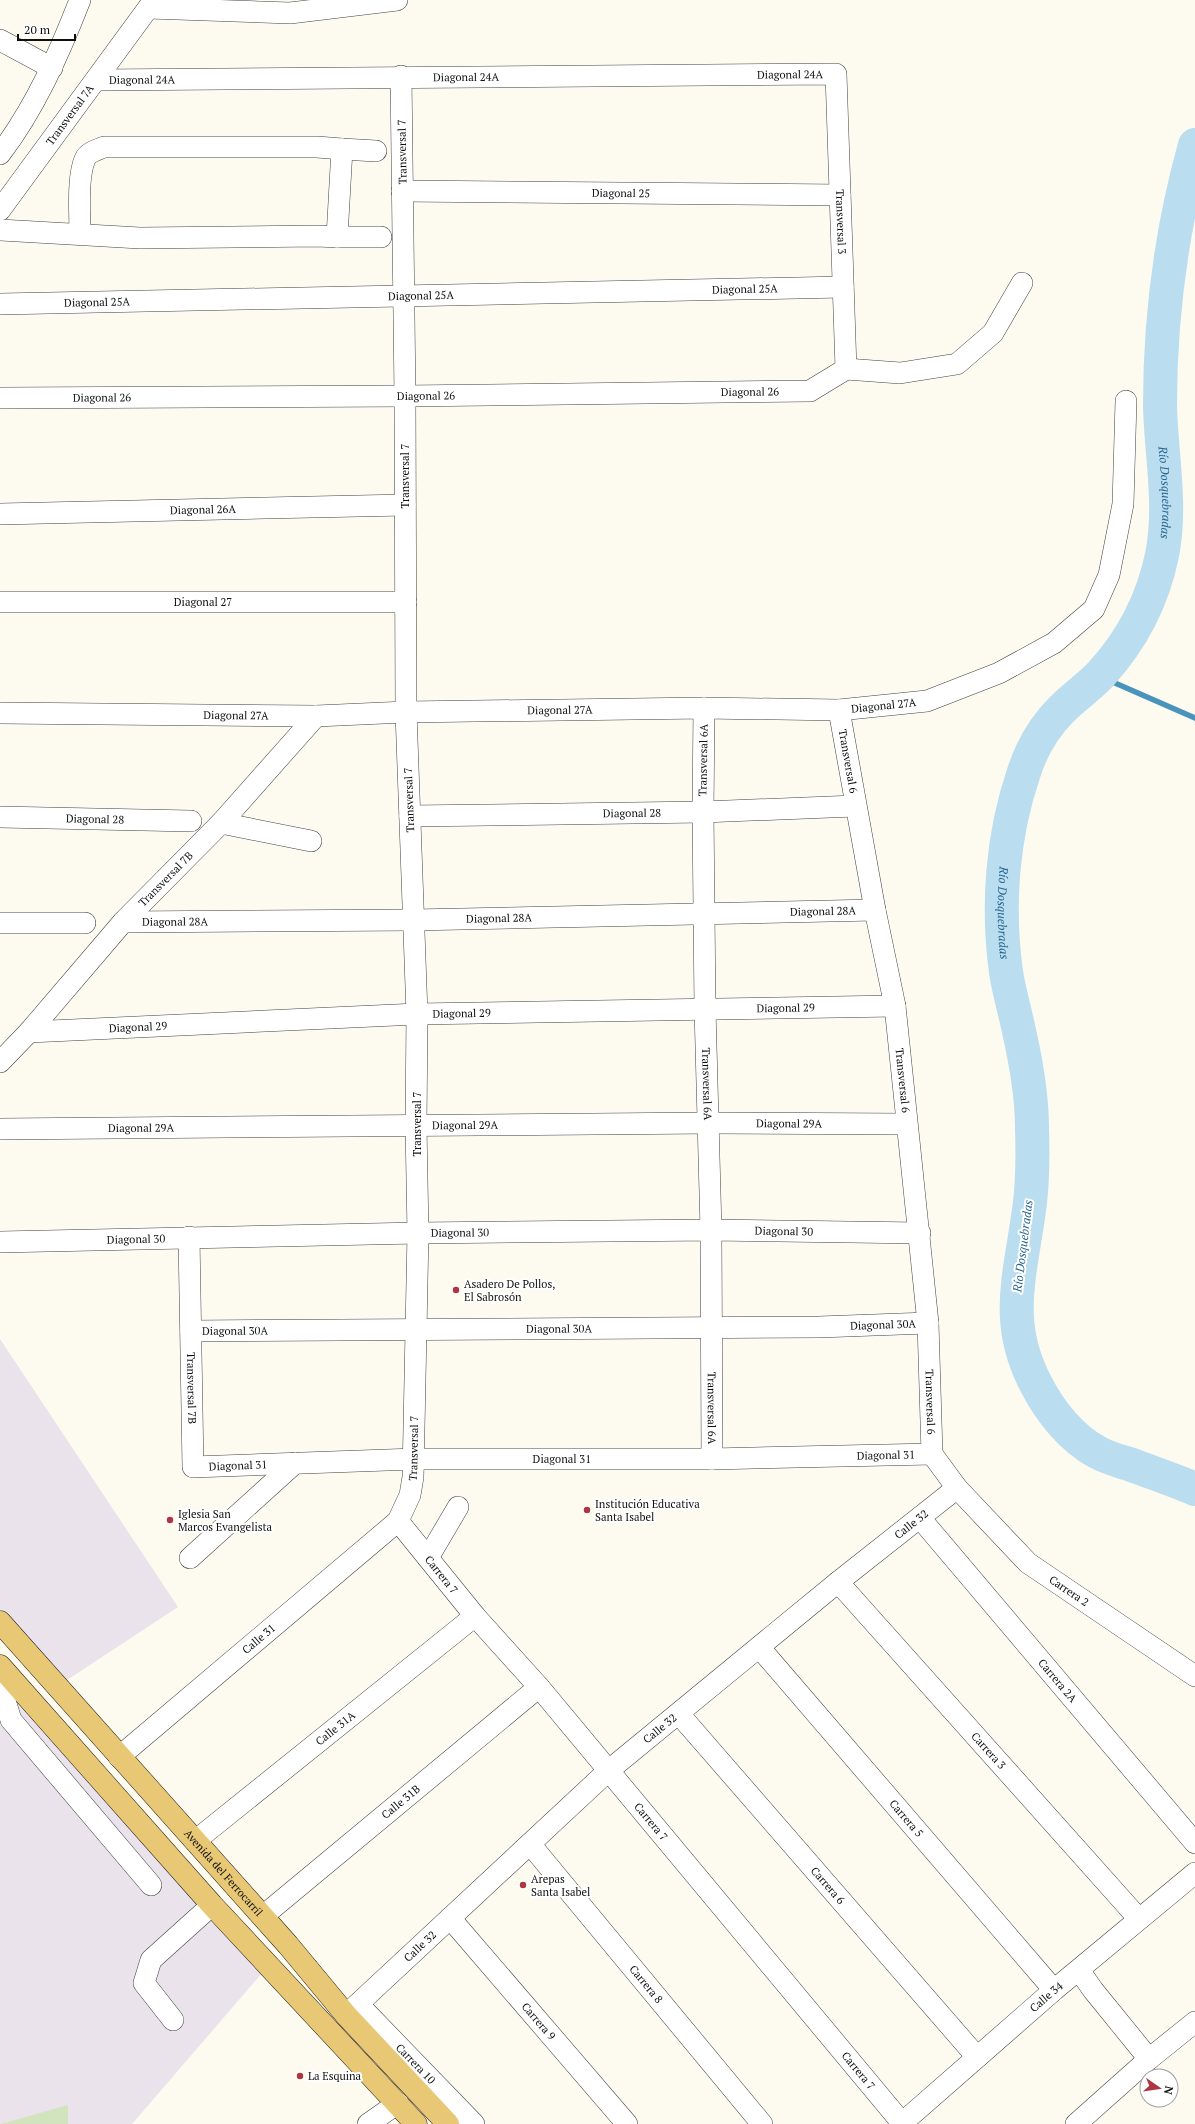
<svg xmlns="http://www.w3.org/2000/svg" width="1195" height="2124" viewBox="0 0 1195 2124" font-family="'PT Serif',serif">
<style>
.industrial{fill:#eae3eb}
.green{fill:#d2e4bd}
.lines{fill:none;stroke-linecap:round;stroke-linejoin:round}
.stream{stroke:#4a93bd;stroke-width:5.5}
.river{stroke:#baddef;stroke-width:34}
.minor-casing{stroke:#414141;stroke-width:22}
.major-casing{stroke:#1f1f1f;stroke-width:23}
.minor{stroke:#fff;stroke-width:21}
.major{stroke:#e8c875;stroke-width:22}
.poi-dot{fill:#ad3640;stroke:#fff;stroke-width:1.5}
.labels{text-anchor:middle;stroke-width:4;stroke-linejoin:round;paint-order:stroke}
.street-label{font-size:11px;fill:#0e0e0e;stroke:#fff}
.poi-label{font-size:11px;fill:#0e0e0e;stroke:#fff;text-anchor:start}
.water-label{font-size:12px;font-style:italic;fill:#266590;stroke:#fff}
</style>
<rect width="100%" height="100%" fill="#fdfaf0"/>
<!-- industrial -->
<g class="industrial">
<path d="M0,1339l178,268 -114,75 -64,-73z"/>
<path d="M0,1666l269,299 -137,159h-132z"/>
</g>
<!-- green -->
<path class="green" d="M68,2105v19h-67z"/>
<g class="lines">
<!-- stream -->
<path class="stream" d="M1099,676l96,42"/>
<!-- river -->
<path class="river" id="s1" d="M1195,145c-24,86 -35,172 -35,260 1,50 12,100 2,150 -9,44 -30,85 -61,119 -12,13 -26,22 -39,35 -18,18 -30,38 -38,63 -22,64 -27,134 -18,200 3,20 9,39 13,59 7,31 13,64 13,97 1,30 1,60 -4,89 -9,63 -24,108 9,169 13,25 34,52 60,66 10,6 23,9 35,13 21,8 42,15 63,24"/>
<defs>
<g id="minor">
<path d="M149,8l141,5 107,-13"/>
<path d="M0,40l52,28"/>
<path id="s2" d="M96,80l740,-6 10,295"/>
<path d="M342,149l34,2"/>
<path d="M0,154c35,-46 59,-100 80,-154"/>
<path id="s3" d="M402,191l438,4"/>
<path id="s4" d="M0,210l154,-210"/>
<path d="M0,230l140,8 178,-2 19,1 5,-88 -25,-2h-213c-7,3 -16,5 -19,12 -8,18 -5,55 -5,76"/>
<path d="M337,237h44"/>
<path id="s5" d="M0,304l843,-17"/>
<path d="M846,369l54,4 57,-9 36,-31 29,-50"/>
<path id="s6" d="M0,398l405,-2 405,-5 36,-22"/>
<path id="s7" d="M0,514l405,-9"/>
<path id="s8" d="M0,602h406"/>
<path id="s9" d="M704,708l-1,104 2,197 6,221 1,229"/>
<path id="s10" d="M839,710l36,200 20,96 33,317 4,131"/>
<path id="s11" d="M0,713l316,3 90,-4 298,-4 135,2 88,-9 72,-28 55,-30 40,-34 15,-34 14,-71 3,-103"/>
<path id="s12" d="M410,816l293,-4 152,-6"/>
<path id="s13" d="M0,817l191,4"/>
<path d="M221,823l90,18"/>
<path id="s14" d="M123,922l290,-2 462,-10"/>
<path d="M0,923h85"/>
<path id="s15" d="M29,1032l388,-18 478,-8"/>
<path id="s16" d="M0,1062l29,-30 94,-110 98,-99 95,-107"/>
<path id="s17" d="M0,1129l709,-6 197,1"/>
<path id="s18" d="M189,1237l4,230 222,-8h297l220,-5"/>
<path id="s19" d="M0,1242l418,-9 293,-3 209,3"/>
<path id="s20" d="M191,1331l628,-4 109,-4"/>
<path id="s21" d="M932,1454l25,34 71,75 167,113"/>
<path id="s22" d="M920,1518l275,325"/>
<path id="s23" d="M398,1521l77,95 64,71 363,436"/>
<path d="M190,1558l105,-95"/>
<path d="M428,1558l30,-51"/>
<path id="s24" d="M838,1582l301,337"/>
<path id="s25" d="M759,1647l295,343"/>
<path d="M0,1685l11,35 140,165"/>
<path id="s26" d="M679,1714l298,343"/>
<path id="s27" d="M119,1757l279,-236 12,-26 3,-18 5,-244 -2,-107 1,-112 -11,-302 -1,-316 -4,-320"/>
<path id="s28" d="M195,1841l280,-225"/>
<path id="s29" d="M530,1844l232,280"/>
<path id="s30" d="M263,1916l276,-229"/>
<path id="s31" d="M450,1918l177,206"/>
<path d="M1079,1970l14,20 56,69"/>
<path id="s32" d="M358,2004l116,120"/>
<path id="s33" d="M346,2015l262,-244 230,-189 119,-94"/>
<path d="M173,2020l-29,-37 7,-23 61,-55"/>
<path d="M368,2124l30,-21"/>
<path id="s34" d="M901,2124l153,-134 141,-117"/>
<path d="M1076,2124l73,-65 46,-37"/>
</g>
<g id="major">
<path id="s35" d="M0,1622l288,323 58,70 102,109"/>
<path d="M0,1666l212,239 204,219"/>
</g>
</defs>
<!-- minor casing -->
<use href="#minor" class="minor-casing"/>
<!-- major casing -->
<use href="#major" class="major-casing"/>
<!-- minor -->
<use href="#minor" class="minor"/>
<!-- major -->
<use href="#major" class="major"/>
</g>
<!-- markers -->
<g class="poi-dot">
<circle cx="456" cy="1290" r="4"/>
<circle cx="587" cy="1510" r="4"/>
<circle cx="170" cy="1520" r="4"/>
<circle cx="523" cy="1885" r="4"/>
<circle cx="300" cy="2076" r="4"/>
</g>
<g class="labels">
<!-- street labels -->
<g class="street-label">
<text dy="4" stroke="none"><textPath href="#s2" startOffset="694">Diagonal 24A</textPath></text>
<text dy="4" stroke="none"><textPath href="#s2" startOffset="370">Diagonal 24A</textPath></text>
<text dy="4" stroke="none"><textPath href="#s2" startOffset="46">Diagonal 24A</textPath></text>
<text dy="4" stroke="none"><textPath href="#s4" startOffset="118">Transversal 7A</textPath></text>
<text transform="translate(402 152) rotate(-91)" y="4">Transversal 7</text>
<text dy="4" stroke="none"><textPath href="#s3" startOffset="219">Diagonal 25</textPath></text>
<text dy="4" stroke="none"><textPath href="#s2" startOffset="888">Transversal 3</textPath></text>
<text dy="4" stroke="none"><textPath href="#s5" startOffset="745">Diagonal 25A</textPath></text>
<text dy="4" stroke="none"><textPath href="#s5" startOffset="421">Diagonal 25A</textPath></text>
<text dy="4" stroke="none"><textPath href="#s5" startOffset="97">Diagonal 25A</textPath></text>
<text dy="4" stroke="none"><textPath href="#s6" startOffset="750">Diagonal 26</textPath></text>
<text dy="4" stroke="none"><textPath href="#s6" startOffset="426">Diagonal 26</textPath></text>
<text dy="4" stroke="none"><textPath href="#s6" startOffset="102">Diagonal 26</textPath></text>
<text transform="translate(405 476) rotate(-90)" y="4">Transversal 7</text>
<text dy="4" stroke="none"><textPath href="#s7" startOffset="203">Diagonal 26A</textPath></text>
<text dy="4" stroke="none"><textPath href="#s8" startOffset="203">Diagonal 27</textPath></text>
<text dy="4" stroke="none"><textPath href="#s11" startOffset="884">Diagonal 27A</textPath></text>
<text dy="4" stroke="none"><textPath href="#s11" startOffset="560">Diagonal 27A</textPath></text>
<text dy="4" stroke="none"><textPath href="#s11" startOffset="236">Diagonal 27A</textPath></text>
<text transform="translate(703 760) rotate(-89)" y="4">Transversal 6A</text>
<text dy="4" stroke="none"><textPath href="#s10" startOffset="52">Transversal 6</textPath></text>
<text transform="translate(409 800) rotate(-92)" y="4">Transversal 7</text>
<text dy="4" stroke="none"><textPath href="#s12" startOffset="222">Diagonal 28</textPath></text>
<text dy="4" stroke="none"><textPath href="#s13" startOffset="95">Diagonal 28</textPath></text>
<text dy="4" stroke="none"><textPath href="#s16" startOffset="247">Transversal 7B</textPath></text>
<text dy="4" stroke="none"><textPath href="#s14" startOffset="700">Diagonal 28A</textPath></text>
<text dy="4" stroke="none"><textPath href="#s14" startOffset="376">Diagonal 28A</textPath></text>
<text dy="4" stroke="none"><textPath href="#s14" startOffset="52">Diagonal 28A</textPath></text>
<text dy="4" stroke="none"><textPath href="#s15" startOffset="757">Diagonal 29</textPath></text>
<text dy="4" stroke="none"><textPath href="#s15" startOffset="433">Diagonal 29</textPath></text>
<text dy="4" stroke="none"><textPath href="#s15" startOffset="109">Diagonal 29</textPath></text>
<text dy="4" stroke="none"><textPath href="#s10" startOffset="376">Transversal 6</textPath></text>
<text dy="4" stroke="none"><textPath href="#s9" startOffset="376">Transversal 6A</textPath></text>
<text dy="4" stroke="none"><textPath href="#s17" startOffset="789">Diagonal 29A</textPath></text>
<text transform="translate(417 1124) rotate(-90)" y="4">Transversal 7</text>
<text dy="4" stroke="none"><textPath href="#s17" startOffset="465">Diagonal 29A</textPath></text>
<text dy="4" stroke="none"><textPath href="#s17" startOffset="141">Diagonal 29A</textPath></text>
<text dy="4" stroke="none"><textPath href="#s19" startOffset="784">Diagonal 30</textPath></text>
<text dy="4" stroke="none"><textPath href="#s19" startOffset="460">Diagonal 30</textPath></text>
<text dy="4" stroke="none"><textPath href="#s19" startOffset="136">Diagonal 30</textPath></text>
<text dy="4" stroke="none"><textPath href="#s20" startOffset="692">Diagonal 30A</textPath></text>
<text dy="4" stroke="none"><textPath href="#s20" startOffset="368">Diagonal 30A</textPath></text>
<text dy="4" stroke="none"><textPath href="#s20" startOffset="44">Diagonal 30A</textPath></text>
<text dy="4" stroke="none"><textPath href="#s18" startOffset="151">Transversal 7B</textPath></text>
<text dy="4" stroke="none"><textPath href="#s10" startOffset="699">Transversal 6</textPath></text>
<text dy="4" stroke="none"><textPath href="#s9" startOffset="700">Transversal 6A</textPath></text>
<text dy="4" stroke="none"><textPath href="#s27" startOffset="441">Transversal 7</textPath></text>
<text dy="4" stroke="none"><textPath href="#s18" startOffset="923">Diagonal 31</textPath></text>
<text dy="4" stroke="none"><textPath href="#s18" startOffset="599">Diagonal 31</textPath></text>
<text dy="4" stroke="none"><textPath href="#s18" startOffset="275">Diagonal 31</textPath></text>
<text dy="4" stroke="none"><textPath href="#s33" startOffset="749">Calle 32</textPath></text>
<text dy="4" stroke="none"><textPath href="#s23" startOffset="69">Carrera 7</textPath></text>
<text dy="4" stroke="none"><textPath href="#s21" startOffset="195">Carrera 2</textPath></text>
<text dy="4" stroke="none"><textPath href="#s27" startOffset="183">Calle 31</textPath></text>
<text dy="4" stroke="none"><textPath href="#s22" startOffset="213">Carrera 2A</textPath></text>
<text dy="4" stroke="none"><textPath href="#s28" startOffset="180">Calle 31A</textPath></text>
<text dy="4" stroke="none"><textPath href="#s33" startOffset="425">Calle 32</textPath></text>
<text dy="4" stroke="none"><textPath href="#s24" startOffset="226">Carrera 3</textPath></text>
<text dy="4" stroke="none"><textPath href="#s30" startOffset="179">Calle 31B</textPath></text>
<text dy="4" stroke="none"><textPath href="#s25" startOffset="226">Carrera 5</textPath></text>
<text dy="4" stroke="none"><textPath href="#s23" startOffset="393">Carrera 7</textPath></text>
<text dy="4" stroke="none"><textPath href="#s35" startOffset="336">Avenida del Ferrocarril</textPath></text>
<text dy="4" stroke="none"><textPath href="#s26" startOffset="227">Carrera 6</textPath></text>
<text dy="4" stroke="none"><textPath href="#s33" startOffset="101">Calle 32</textPath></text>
<text dy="4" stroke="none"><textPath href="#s29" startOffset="182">Carrera 8</textPath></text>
<text dy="4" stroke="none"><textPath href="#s34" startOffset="193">Calle 34</textPath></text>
<text dy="4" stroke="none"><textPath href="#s31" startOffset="136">Carrera 9</textPath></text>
<text dy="4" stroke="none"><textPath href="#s32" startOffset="83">Carrera 10</textPath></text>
<text dy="4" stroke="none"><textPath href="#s23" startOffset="717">Carrera 7</textPath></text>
</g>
<!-- poi labels -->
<g class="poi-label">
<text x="464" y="1288">Asadero De Pollos,<tspan x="464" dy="13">El Sabrosón</tspan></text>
<text x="595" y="1508">Institución Educativa<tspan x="595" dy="13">Santa Isabel</tspan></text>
<text x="178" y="1518">Iglesia San<tspan x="178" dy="13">Marcos Evangelista</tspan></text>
<text x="531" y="1883">Arepas<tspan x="531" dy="13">Santa Isabel</tspan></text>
<text x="308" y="2080">La Esquina</text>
</g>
<!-- water labels -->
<g class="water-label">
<text dy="4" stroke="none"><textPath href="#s1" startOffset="351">Río Dosquebradas</textPath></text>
<text dy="4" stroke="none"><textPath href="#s1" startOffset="819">Río Dosquebradas</textPath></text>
<text transform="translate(1023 1246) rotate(-83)" y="4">Río Dosquebradas</text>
</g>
</g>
<!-- north arrow -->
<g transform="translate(1159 2088) rotate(103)"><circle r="19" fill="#ffffff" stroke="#9f9f9f"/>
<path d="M0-3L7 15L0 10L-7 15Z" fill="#ad3640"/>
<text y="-6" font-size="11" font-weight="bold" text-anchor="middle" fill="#0e0e0e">N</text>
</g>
<!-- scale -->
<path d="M18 34v6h57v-6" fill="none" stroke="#0e0e0e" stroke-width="2"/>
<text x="24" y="34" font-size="12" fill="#0e0e0e" stroke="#ffffff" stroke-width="3" paint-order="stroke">20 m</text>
</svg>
